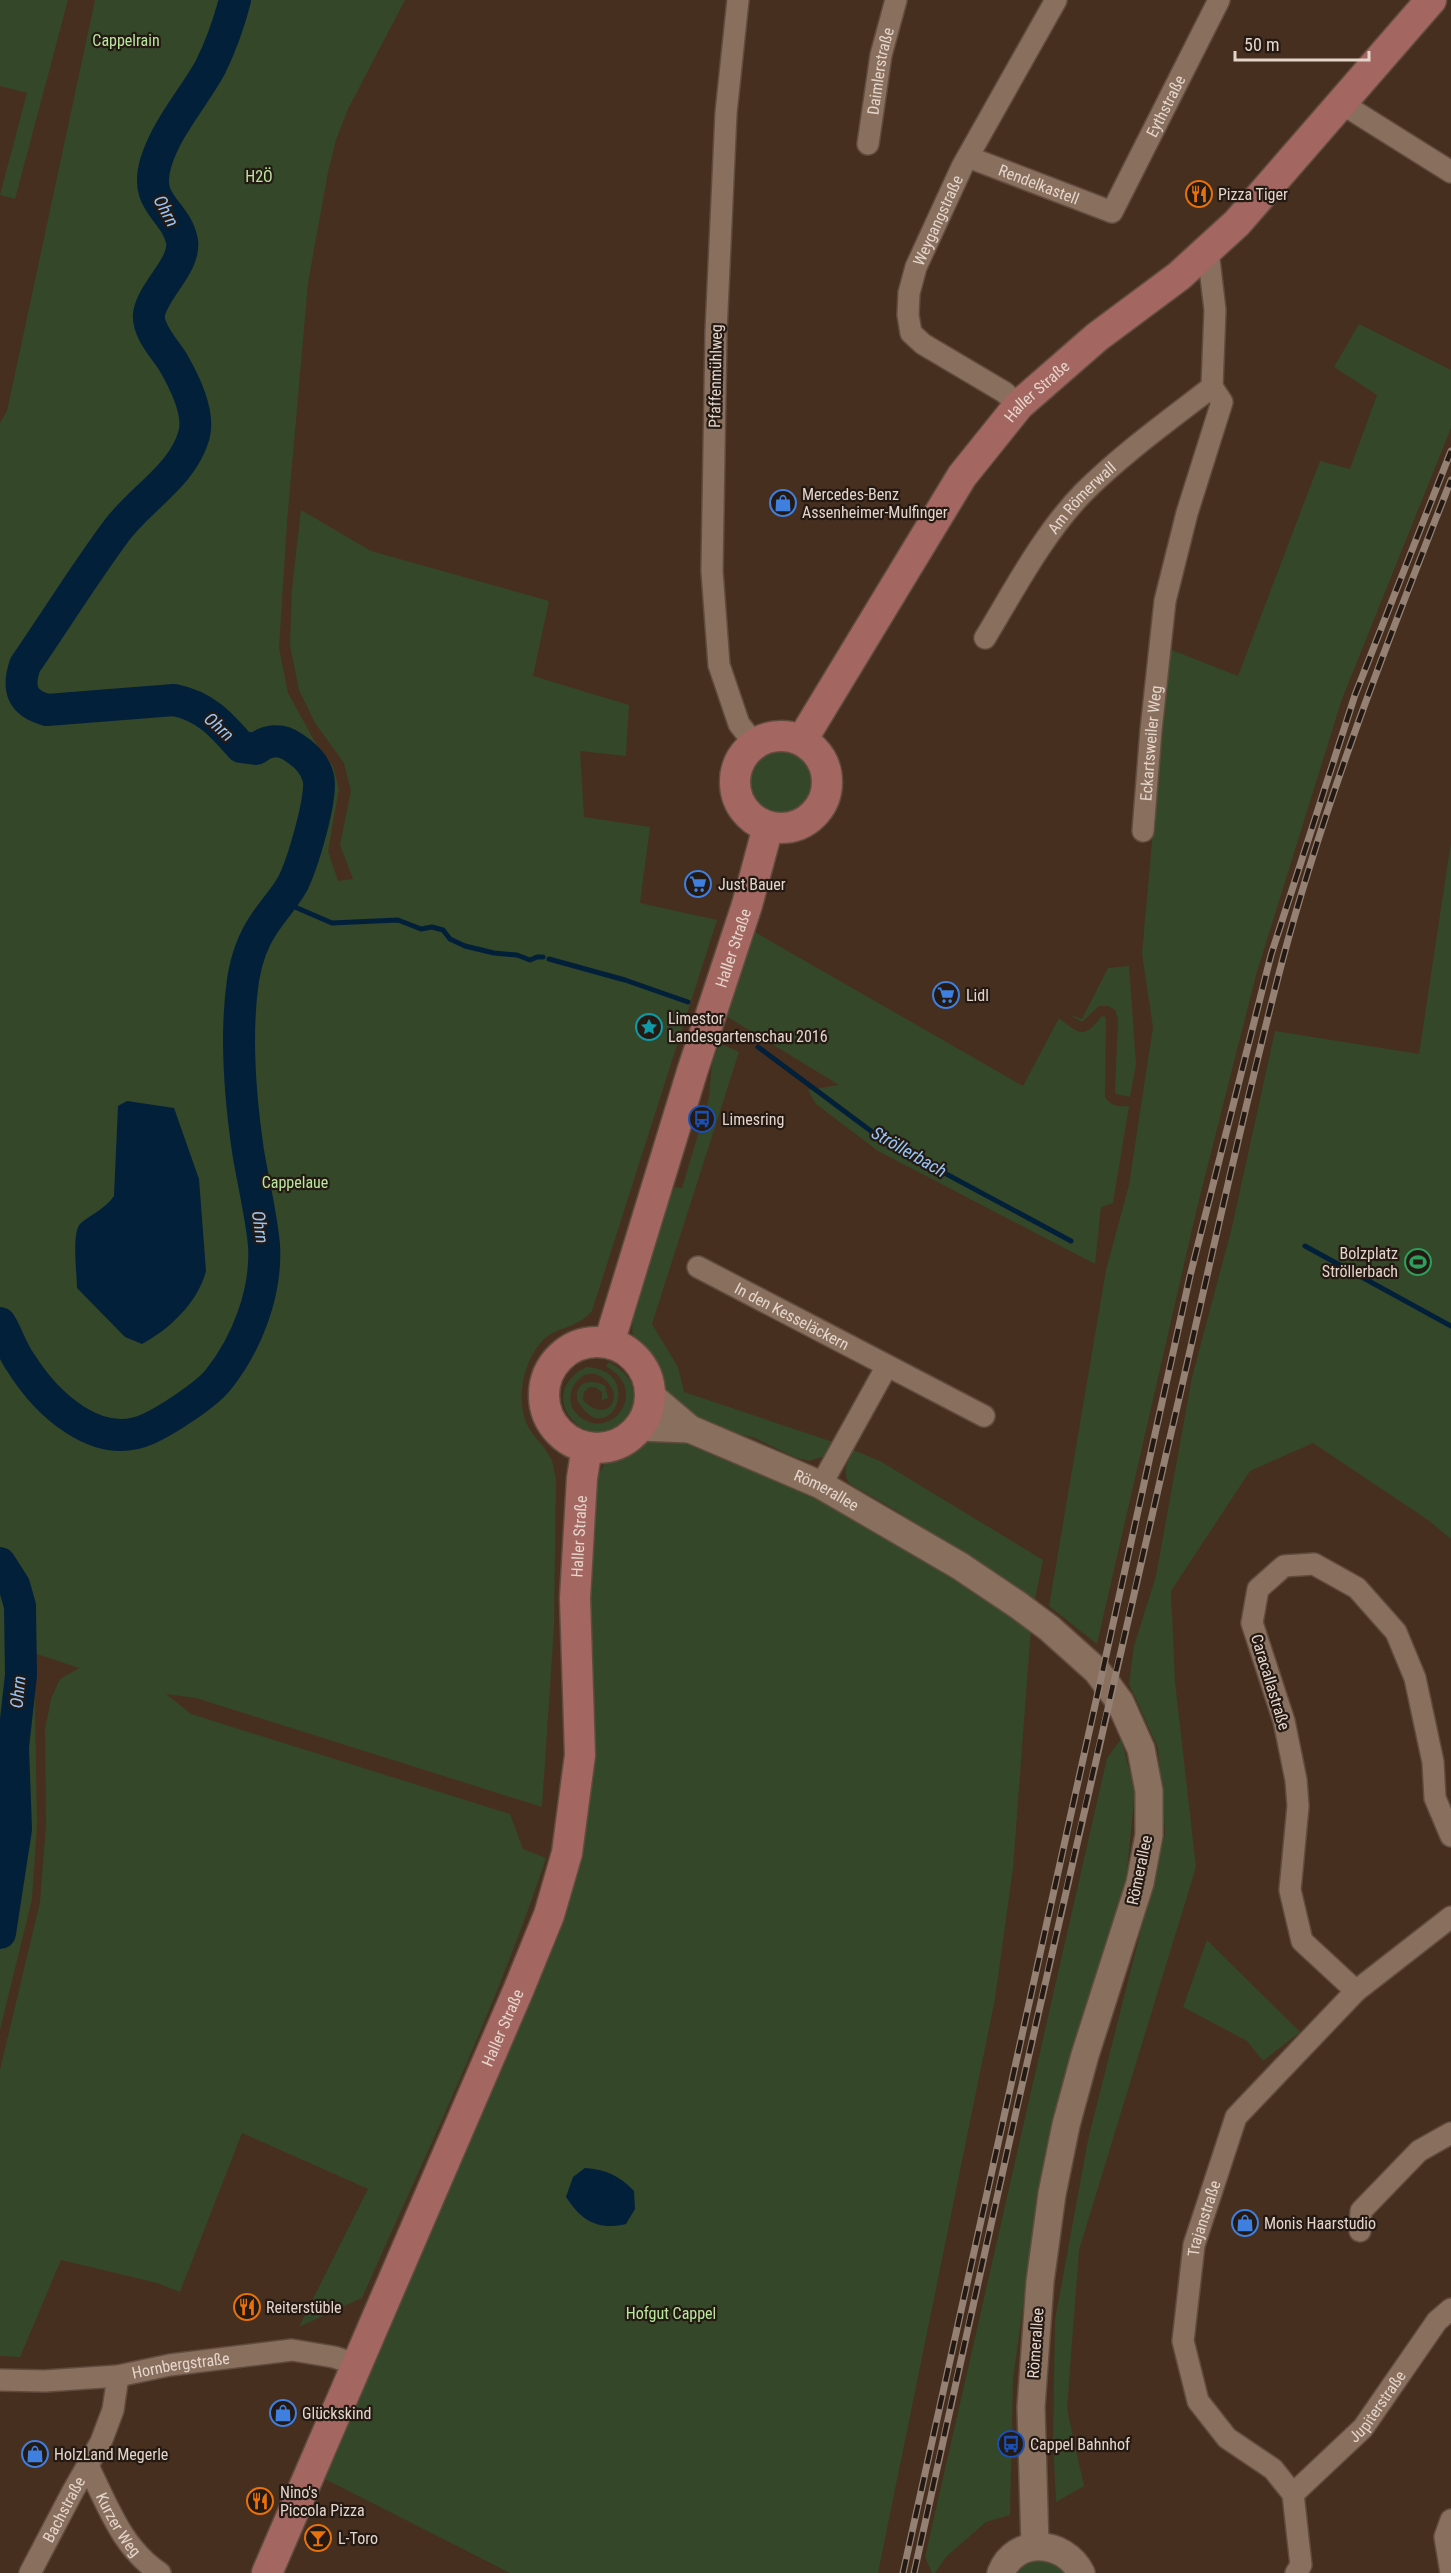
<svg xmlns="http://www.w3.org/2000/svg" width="1451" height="2573" viewBox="0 0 1451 2573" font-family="'Roboto Condensed',sans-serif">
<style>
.green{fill:#344729}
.water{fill:#03203b}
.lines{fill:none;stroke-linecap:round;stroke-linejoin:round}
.stream{stroke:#03203b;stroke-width:5}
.river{stroke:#03203b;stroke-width:32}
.minor-casing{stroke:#604c3e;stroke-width:24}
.tertiary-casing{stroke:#604c3e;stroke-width:30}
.secondary-casing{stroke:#604c3e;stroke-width:33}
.minor{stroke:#896f5d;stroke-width:21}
.tertiary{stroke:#896f5d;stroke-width:27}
.secondary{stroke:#a36660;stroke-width:30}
.rail-casing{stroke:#948174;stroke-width:7}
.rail{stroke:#241a13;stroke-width:4.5;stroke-dasharray:14;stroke-linecap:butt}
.labels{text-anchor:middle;stroke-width:4.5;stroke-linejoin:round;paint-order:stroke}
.park-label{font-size:16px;fill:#b9e79f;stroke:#241a13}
.street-label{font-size:16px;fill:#e4d5cb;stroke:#241a13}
.poi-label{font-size:16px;fill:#e4d5cb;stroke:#241a13;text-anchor:start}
.water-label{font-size:18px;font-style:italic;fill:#96c6f7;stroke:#241a13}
</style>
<rect width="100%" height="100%" fill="#462f1f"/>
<!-- green -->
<g class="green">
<path d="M0,0h68l-53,199 -15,-4 27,-102 -27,-7z"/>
<path d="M95,0h310l-57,109 -12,31 -8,32 -20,111 -21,240 -8,125 9,45 27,49 18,24 6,23 -11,62 10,30 15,-2 -13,-34 11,-54 -7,-28 -29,-40 -16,-33 -9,-45 2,-56 9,-79 70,41 178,50 -16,75 96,29 -3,51 -46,-5 4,66 66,10 -10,76 77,17 -125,391c-16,18 -35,16 -48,28 -20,20 -28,58 -18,83 5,13 18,23 24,35 4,6 4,15 6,22l-2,148 -12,180 -346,-109 -30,-4 25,20 319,100 13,35 23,9c-50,151 -120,295 -184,440l-63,29 69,-138 -126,-56 -62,159 -23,-9 -96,-23 -41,97 -20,-1v-286l40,-168 6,-78 -1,-94 6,-31 9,-20 19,-11 -45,-15 3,171 -5,75 -32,131v-1607l7,-12z"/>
<path d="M1359,324l92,46v58l-109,271 -86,276 -60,237 -99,432 -48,-38 57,-336 23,-85 24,-158 -11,-73 27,-305 69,27 82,-215 30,8 27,-74 -43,-28z"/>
<circle cx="780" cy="784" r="33"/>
<path d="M1451,842v697l-23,-19 -115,-77 -63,28 -79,120 4,91 21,185 -117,383 -12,159 17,77 -28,16 -3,-61 2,-121 33,-180 77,-306 -7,-86 -29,-64 5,-38 22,-70 36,-199 40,-150 43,-196 144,23z"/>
<path d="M753,931l270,155 36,-68c21,17 25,21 43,-2l4,1 -1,80c6,9 13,10 24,9l-16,97 -12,4 -6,57 -217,-113 -62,-47 -8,-14 31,-5 -113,-69z"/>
<path d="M1129,966l7,98 -6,33 -14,-3 -1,-4 3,-71 -3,-9 -7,-4h-9l-17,16 -12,-7 12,4 26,-51z"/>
<path d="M720,1043l19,9 -87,272 26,43 6,25 152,51 -11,13 -16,5 -15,-4 -39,-19 -38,-9 -32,-14 -29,-23 -4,-18 -19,-30 -1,-27 21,-87 22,-43 7,1 27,-90 3,-36z"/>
<path d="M609,1362c14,8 25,18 25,35 -1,10 -4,18 -11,25 -34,36 -92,-27 -37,-55 62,3 22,88 -9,33 -3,-18 14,-22 28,-14l3,12 -6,2v-8l-7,-5h-6l-5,5 -1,8c24,25 44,-3 20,-22 -23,-18 -51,27 -16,43 26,12 51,-21 33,-43 -3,-5 -9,-8 -14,-12z"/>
<path d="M637,1438l45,1 131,55 71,38 147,96 -18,240 -18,131 -117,574h-368l-189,-96 255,-616 12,-312 7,-68 15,-27 14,-4z"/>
<path d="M853,1450l27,11 163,99 -9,44 -100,-63 -37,-30 -47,-27c-9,-12 -2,-21 3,-34z"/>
<path d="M1121,1739l14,52 -10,99 -87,308 -25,181 -3,136 -24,7 -40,35 -11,16h-3l-7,-16 182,-799z"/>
<path d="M1207,1940l93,92 -37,29 -16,-20 -64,-34z"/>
<path d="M1039,2559l19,6 7,8h-52l6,-8z"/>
</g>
<!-- water -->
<g class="water">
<path d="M127,1101l47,7 25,71 7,92c-8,31 -36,58 -64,73l-17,-7 -48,-49c0,-14 -6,-57 4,-65 12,-10 24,-14 33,-27l4,-90z"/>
<path d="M585,2168c20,1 35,8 49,23l1,18 -9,15c-29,7 -45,-4 -60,-27l7,-20z"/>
</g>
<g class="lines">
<!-- stream -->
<g class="stream">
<path d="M281,901l51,22 66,-3 23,9 11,-2 11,3 7,9 15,7 29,7 23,2 13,5 7,-3h6"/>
<path d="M549,959l76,21 63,22"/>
<path d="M758,1047l125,93 188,101"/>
<path d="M1305,1246l146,80"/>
</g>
<!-- river -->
<g class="river">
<path d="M0,1323c8,13 12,28 21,40 25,40 76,89 127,66 18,-8 58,-34 70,-49 29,-36 49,-88 46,-135 -3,-32 -11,-63 -16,-94 -8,-55 -13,-116 -5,-171 3,-19 10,-40 21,-56 9,-14 21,-26 29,-41 9,-18 31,-89 25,-106 -3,-13 -14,-23 -25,-30 -12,-9 -26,-7 -37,2l-15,-2c-20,-23 -36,-41 -67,-47l-127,10c-25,-7 -30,-21 -22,-45 31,-45 60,-92 92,-135 24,-32 66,-55 77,-95 6,-22 -10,-54 -21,-73 -8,-13 -26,-31 -24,-48 4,-24 37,-49 33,-73 -7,-33 -39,-36 -26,-79 11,-35 36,-62 54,-94 11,-22 19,-45 25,-68"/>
<path d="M0,1563l14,22 6,21 1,69 -8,72 3,82 -16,104"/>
</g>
<defs>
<g id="minor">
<path d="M738,0l-12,113 -10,219 -4,239 7,94 20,59 15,19"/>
<path d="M1341,103l110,69"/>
<path id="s1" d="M868,144l13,-89 15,-55"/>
<path id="s2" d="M968,157l144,55 107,-212"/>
<path id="s3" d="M1019,405l-15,-13 -81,-48 -12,-11 -3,-18 1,-22 7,-26 46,-100 94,-167"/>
<path id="s4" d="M985,638c29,-48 59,-105 98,-145 39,-39 85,-72 129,-106l3,-77 -7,-59"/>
<path id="s5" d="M1143,831l8,-101 14,-129 22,-88 35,-111 -10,-15"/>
<path id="s6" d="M698,1267l286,149"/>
<path d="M821,1485l66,-119"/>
<path d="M1356,1991l-54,-50 -12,-51 8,-84 -2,-26 -12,-59 -32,-98 6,-34 26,-23 30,-2 43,24 39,44 19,46 18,84 2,36 16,38"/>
<path d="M1360,2231l1,-20 58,-60 32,-18"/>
<path id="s7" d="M0,2380l45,1 73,-5 52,-11 122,-15 42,7 24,8"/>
<path id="s8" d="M88,2466c20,40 34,82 72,107"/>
<path id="s9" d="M1293,2494l70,-66 74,-107 14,-12"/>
<path id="s10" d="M30,2573l43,-82 28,-49 12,-32 5,-34"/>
<path id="s11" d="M1296,2573l5,-8 -8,-71 -20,-25 -46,-31 -29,-37 -15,-60 11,-96 42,-128 120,-126 95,-74"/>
<path d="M1451,2573l-6,-36 6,-17"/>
</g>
<g id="tertiary">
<path id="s12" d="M650,1395l40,34 131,56 139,81 58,39 31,23 48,43 23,31 21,47 8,42v44l-9,48 -55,172 -19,70 -14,69 -12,88 -9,125 4,139"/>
<path d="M639,1427l51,2"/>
<path d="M1001,2573c14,-37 64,-33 80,0"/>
</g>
<g id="secondary">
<circle cx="781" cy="782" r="46"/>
<path id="s13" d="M802,740l160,-264 57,-71 78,-68 82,-61 58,-53 194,-223"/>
<circle cx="597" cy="1395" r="53"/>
<path id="s14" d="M609,1343l83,-271 55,-167 21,-78"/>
<path id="s15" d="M267,2573l251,-582 31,-76 18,-62 13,-98 -5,-157 7,-120 5,-31"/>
</g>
</defs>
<!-- minor casing -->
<use href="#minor" class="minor-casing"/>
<!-- tertiary casing -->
<use href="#tertiary" class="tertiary-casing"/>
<!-- secondary casing -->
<use href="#secondary" class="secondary-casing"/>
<!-- minor -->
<use href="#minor" class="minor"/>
<!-- tertiary -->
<use href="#tertiary" class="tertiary"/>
<!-- secondary -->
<use href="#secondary" class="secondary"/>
<defs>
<g id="rail">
<path d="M903,2573l287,-1297 81,-321 84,-260 96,-244"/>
<path d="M914,2573c81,-372 165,-743 251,-1114 39,-166 74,-333 117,-497 44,-165 107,-324 169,-482"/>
</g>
</defs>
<!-- rail casing -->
<use href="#rail" class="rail-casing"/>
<!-- rail -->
<use href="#rail" class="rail"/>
</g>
<!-- icons -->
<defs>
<symbol id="restaurant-ring" viewBox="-11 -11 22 22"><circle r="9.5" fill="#241a13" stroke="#e8710a" stroke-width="1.5"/><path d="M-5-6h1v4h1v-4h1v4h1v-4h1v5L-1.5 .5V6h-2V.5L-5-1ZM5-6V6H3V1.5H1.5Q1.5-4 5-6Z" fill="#e8710a"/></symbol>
<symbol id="shop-ring" viewBox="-11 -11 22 22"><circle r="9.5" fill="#241a13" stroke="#3f7fe0" stroke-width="1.5"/><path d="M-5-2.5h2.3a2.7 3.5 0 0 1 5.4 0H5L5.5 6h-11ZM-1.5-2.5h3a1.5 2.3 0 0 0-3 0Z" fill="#3f7fe0"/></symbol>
<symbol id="supermarket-ring" viewBox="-11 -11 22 22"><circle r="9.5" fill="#241a13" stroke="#3f7fe0" stroke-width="1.5"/><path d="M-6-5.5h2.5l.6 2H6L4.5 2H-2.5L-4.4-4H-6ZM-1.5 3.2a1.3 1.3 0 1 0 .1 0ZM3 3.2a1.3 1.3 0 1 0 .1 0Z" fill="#3f7fe0"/></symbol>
<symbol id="sight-ring" viewBox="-11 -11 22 22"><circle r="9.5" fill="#241a13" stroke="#0f9aa8" stroke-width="1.5"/><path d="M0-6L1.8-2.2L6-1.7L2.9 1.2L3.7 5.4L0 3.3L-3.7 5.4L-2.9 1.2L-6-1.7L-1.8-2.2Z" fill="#0f9aa8"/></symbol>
<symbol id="bus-ring" viewBox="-11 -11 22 22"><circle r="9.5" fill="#241a13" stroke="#1a4fb4" stroke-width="1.5"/><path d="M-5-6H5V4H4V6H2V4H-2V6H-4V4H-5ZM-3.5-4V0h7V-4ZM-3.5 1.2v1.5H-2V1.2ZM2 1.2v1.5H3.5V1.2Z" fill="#1a4fb4"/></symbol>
<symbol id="stadium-ring" viewBox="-11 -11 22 22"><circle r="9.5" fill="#241a13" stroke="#2e9e5b" stroke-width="1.5"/><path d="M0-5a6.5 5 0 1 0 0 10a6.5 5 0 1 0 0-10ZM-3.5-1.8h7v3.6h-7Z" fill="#2e9e5b"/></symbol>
<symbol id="bar-ring" viewBox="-11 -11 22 22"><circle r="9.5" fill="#241a13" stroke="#e8710a" stroke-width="1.5"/><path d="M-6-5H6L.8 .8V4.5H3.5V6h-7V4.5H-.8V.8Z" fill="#e8710a"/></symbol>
</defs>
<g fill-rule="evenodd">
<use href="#restaurant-ring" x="1184" y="179" width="30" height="30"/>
<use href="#shop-ring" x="768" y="488" width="30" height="30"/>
<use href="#supermarket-ring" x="683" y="869" width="30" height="30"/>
<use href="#supermarket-ring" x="931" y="980" width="30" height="30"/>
<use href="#sight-ring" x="634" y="1012" width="30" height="30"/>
<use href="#bus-ring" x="687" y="1104" width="30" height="30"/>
<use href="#stadium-ring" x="1403" y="1247" width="30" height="30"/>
<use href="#shop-ring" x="1230" y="2208" width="30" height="30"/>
<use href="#restaurant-ring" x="232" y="2292" width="30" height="30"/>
<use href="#shop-ring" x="268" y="2398" width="30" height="30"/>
<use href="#bus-ring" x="996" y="2429" width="30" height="30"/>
<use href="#shop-ring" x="20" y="2439" width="30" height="30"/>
<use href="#restaurant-ring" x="245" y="2486" width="30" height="30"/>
<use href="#bar-ring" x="303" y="2523" width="30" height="30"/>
</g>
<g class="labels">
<!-- park labels -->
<g class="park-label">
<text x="126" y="46">Cappelrain</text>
<text x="259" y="182">H2Ö</text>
<text x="295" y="1188">Cappelaue</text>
<text x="671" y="2319">Hofgut Cappel</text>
</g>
<!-- street labels -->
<g class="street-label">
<text dy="6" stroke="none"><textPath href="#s1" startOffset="74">Daimlerstraße</textPath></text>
<text dy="6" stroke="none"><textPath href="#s2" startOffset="273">Eythstraße</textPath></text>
<text dy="6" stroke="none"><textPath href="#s2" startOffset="76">Rendelkastell</textPath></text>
<text dy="6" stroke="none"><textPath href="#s3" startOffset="249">Weygangstraße</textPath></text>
<text transform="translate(715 376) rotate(-89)" y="6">Pfaffenmühlweg</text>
<text dy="6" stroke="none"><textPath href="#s13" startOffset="422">Haller Straße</textPath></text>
<text dy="6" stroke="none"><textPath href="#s4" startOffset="171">Am Römerwall</textPath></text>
<text dy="6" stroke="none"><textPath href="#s5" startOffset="88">Eckartsweiler Weg</textPath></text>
<text dy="6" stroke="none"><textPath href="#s14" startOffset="414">Haller Straße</textPath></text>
<text dy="6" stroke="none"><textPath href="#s6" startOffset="106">In den Kesseläckern</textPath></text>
<text dy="6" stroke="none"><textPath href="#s12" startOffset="202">Römerallee</textPath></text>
<text dy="6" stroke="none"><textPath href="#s15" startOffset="1098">Haller Straße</textPath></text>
<text transform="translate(1271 1682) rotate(73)" y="6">Caracallastraße</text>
<text transform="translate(1139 1870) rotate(-78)" y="6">Römerallee</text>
<text dy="6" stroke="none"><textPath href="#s15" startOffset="594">Haller Straße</textPath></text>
<text dy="6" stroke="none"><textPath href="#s11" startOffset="402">Trajanstraße</textPath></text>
<text transform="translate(1035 2343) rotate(-86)" y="6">Römerallee</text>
<text dy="6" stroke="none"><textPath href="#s7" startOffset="182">Hornbergstraße</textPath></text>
<text dy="6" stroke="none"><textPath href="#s9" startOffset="122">Jupiterstraße</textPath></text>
<text dy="6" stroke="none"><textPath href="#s10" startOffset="72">Bachstraße</textPath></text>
<text dy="6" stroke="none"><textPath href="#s8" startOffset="66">Kurzer Weg</textPath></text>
</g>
<!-- poi labels -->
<g class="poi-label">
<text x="1218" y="200">Pizza Tiger</text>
<text x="802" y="500">Mercedes-Benz<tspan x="802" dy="18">Assenheimer-Mulfinger</tspan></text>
<text x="718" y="890">Just Bauer</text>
<text x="966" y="1001">Lidl</text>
<text x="668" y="1024">Limestor<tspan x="668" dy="18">Landesgartenschau 2016</tspan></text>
<text x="722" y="1125">Limesring</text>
<text x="1398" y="1259" text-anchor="end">Bolzplatz<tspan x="1398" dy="18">Ströllerbach</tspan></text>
<text x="1264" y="2229">Monis Haarstudio</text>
<text x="266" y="2313">Reiterstüble</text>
<text x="302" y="2419">Glückskind</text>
<text x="1030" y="2450">Cappel Bahnhof</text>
<text x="54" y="2460">HolzLand Megerle</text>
<text x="280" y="2498">Nino's<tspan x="280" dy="18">Piccola Pizza</tspan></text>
<text x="338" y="2544">L-Toro</text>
</g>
<!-- water labels -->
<g class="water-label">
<text transform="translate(166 211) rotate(62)" y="6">Ohrn</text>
<text transform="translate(219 727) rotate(42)" y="6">Ohrn</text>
<text transform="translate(909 1152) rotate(30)" y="6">Ströllerbach</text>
<text transform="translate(260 1227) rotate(82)" y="6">Ohrn</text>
<text transform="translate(18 1692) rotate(-85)" y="6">Ohrn</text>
</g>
</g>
<!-- scale -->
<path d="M1235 51v9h134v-9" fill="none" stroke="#e4d5cb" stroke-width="3"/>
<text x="1244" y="51" font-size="18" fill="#e4d5cb" stroke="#241a13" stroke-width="4.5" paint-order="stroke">50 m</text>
</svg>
